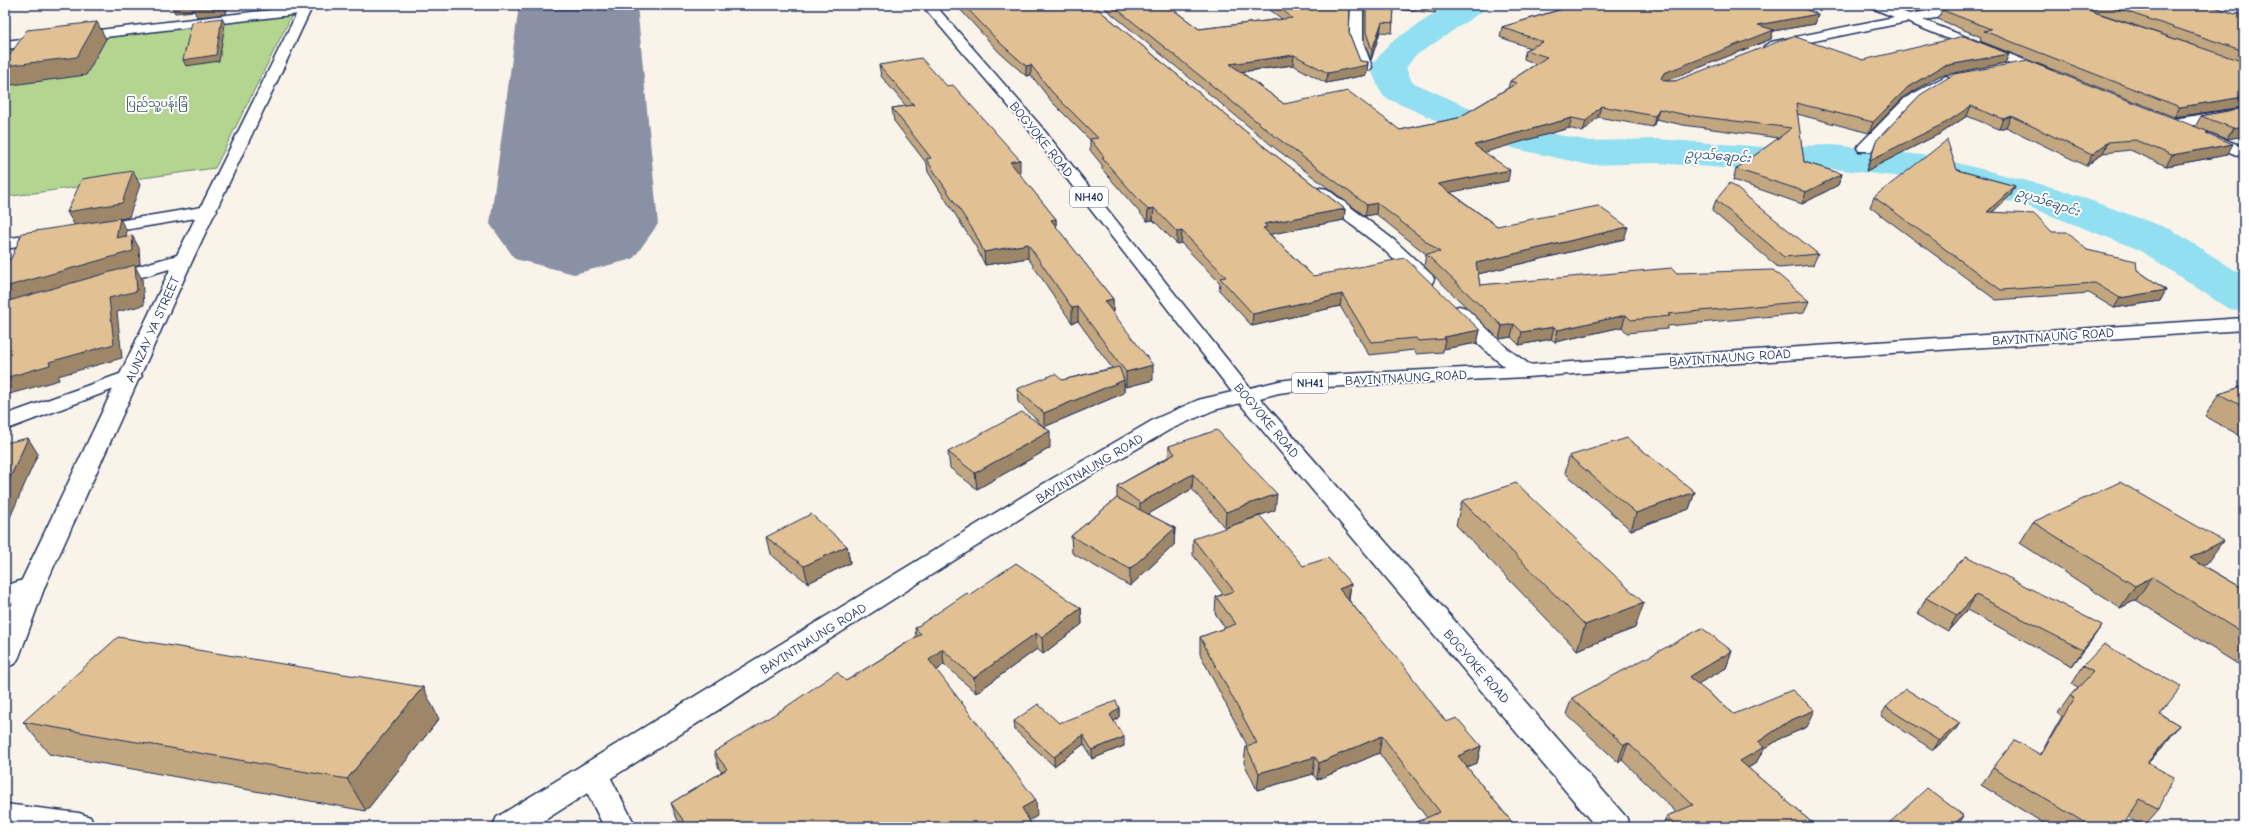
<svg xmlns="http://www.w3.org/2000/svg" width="2249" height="832" viewBox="0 0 2249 832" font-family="'Comic Neue','Noto Sans Myanmar',sans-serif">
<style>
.green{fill:#b3d58f;stroke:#678276}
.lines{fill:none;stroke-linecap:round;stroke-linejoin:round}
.river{fill:#91dff1;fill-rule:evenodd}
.runway{fill:#8a91a4;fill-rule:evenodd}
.street-casing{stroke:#1b2f5e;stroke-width:3}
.secondary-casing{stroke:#1b2f5e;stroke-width:3}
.highway-casing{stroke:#1b2f5e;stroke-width:3}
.street{fill:#fff;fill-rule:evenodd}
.secondary{fill:#fff;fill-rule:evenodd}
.highway{fill:#fff;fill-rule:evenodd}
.wall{fill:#c2a67f;stroke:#1b2f5e}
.shaded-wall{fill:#9e8768;stroke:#1b2f5e}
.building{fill:#e1c194;stroke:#1b2f5e}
.labels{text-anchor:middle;stroke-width:4;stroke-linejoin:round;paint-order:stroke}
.far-park-label{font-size:11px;fill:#49616d;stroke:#fff}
.far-water-label{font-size:12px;font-style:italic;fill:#385b83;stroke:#fff}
.shield{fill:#fff;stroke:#5f6d8e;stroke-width:1}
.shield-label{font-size:12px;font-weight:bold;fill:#1b2f5e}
.street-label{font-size:13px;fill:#1b2f5e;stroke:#fff}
</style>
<rect width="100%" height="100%" fill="#f9f3ea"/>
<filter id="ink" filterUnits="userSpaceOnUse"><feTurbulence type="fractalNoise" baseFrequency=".025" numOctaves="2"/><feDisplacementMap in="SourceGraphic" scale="8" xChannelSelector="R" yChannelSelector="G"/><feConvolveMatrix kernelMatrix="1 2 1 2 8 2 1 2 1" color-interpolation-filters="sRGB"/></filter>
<g filter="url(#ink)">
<!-- green -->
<path class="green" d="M292,15l-77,153 -210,29v-148z"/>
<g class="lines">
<!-- river -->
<path class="river" d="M1448,5h38l-5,7 -66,44 -9,12 6,14 58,26 69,23 51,10 68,-2 105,8 71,-2 96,11 129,33 113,41 72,46v37l-17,-5 -87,-58 -111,-43 -101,-27 -94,-11 -71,2 -105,-8 -68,2 -74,-16 -72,-25 -60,-27 -5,-8 -9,-22 21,-25z"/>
<!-- runway -->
<path class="runway" d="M519,5h118l21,219 -25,35 -59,15 -59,-15 -25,-35z"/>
<defs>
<g id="street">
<path d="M1351,5h12v37l9,25 -2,3h-10l-11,-28z"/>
<path d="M1870,5h17l22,9 62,-9h31l-6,4 -73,11 129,51 2,3 -2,3h-10l-135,-55 -136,28 -7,-4 7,-4 123,-25 -22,-9z"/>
<path d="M304,6l4,1 2,3 -2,3 -303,36v-8z"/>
<path d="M1946,76l7,4 -2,3 -36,21 -44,47h-12l-2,-3 2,-3 46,-47z"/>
<path d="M2244,108v8l-70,13 -5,-2 -3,-3 3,-3 5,-2z"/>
<path d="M2203,131l41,16v11l-46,-19 -3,-3 3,-3z"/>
<path d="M1321,188l6,1 67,51 38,35 2,4 -2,4 -7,2 -7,-2 -36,-35 -67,-51 -2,-4 2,-4z"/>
<path d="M208,206l6,1 3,4 -3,4 -120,20 -6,-1 -3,-4 3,-4z"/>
<path d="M49,232l6,1 3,4 -3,4 -50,8v-10z"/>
<path d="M184,253l6,2 3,4 -3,4 -79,23 -7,-2 -2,-4 2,-4z"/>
<path d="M1459,306l7,2 42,41 25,18 3,4 -3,4c-5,2 -10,3 -15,0 -18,-9 -57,-46 -69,-63l3,-4z"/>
<path d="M131,370l7,2 4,4 -4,4 -133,50v-15z"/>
<path d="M1244,388l8,1 374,428 5,10h-35l-360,-428 -3,-5 3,-5z"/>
<path d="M32,577l9,2 4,7 -4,7 -36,12v-19z"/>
<path d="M593,761l11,4 32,62h-32l-26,-53 4,-9z"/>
</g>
<g id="secondary">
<path d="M301,5h12l-120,254 -148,327 -26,71 -4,7 -10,3v-45l14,-36 156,-327z"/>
<path d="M5,804l74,9 11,4 5,10h-90z"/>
</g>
<path id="highway" d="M922,5h13l104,119 211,264 29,-7 46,-6 201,-10 718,-47v12l-718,47 -201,10 -46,6 -65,17 -43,19 -117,68 -520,330h-42l5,-10 541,-330 117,-68 43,-19 34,-8 -203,-262z"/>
</defs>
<!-- street casing -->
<use href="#street" class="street-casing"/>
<!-- secondary casing -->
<use href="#secondary" class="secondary-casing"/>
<!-- highway casing -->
<use href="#highway" class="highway-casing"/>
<!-- street -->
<use href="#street" class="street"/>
<!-- secondary -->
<use href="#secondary" class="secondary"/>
<!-- highway -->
<use href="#highway" class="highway"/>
</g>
<!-- wall -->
<g class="wall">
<path d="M956,5h137l169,140 83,64 -1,11 -74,14 43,42 167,54 -3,13 -34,6v3l-27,2 -2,-4 -45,5 -29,-49 -88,20 -33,-36 1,-7 -39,-40 -4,1 -24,-24 -6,1 -45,-52v-4l-12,-15v-10l-38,-38 -21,-27 -5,1 -27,-24z"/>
<path d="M1101,5h66l32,24 83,-10 -12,-9 1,-5h79l-1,28 11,28 8,1 -1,10 -1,3 -40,8 -33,-18 -52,7 43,32 116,26 58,-12 50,-30 2,-7 26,-17 -12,-5 1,-9 5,-2 -30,-11 2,-10 66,-20 -1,-2h226l25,9 -3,10 -42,7 -2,8 -106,42h10l188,-21 146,-6 -4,9 -66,13 -35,21 -35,36 -72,-19 7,48 38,12 -4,11 -36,19 -69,-24 3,-11 43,-31 -96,-13 -27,-6 -3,8 -55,-10 -15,15 -14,-4 -85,24 24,29 -58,11 47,34 127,13 -146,35 2,11 197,-12 132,28 -5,12 -136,13 -1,3 -40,4 -5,-6 -67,15 -4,-3 -32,6 -8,-8 -12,2 -75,-73 2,-12 -50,-40 -11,2 -90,-68z"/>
<path d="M1364,5h74l-3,8 -41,-4 -2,24 -12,-1 -9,28 -7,-18z"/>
<path d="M1903,5h58l-43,6z"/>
<path d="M2075,5h134l26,9h9v93l-70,10 -194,-76 1,-4 -43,-18 4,-9 254,36z"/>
<path d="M879,65l141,108 -1,1 37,45v8l57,72v15l40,66 -27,7 -2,-3v9l-80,34 -26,-25 -1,-13 45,-9 50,-12 -34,-47 -6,2 -44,-65 -43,7 -9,-18 -48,-75 -1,-8 -33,-43 -2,-13 14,-2 -25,-30z"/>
<path d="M1920,95l289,37 -1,1 19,22 -61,11 -36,-16 -27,3 -17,13 -80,-39 -7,2 -32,-13 -24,16 -77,39 6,-19 4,-11z"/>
<path d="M2244,108v28l-17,3 -32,-12 6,-11z"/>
<path d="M1957,170l58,16 -4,9 -19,17 60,20 35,18 50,20 29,20 -6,11 -46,7 -25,-15 -93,7 -126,-93 4,-10z"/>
<path d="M1716,200l102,54 -5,11 -34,3 -67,-57z"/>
<path d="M2244,386v52l-39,-22 14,-22z"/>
<path d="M1169,446l106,64 -50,18 -33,-39 -44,25 27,14 -1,17 -44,41 -58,-33 -1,-17 46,-38v-12l51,-29z"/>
<path d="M1050,448l-73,41 -27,-21 -2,-16z"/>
<path d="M1569,456l126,36 -6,17 -58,21 -66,-57z"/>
<path d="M1462,501l173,127 -58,22 -121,-125z"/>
<path d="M2033,522l174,41 -4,2 41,24v79l-108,-68 -16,8 -100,-65z"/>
<path d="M766,537l81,9 3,17 -42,20 -38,-29z"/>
<path d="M1193,539l110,27 48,18 -2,16 97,122 35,24 -4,17 -10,4 49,60 -89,-9 -48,-65 -62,27 -4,-6 -56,16 -13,-27 2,-17 1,-1 -47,-91v-17l25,-9 -10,-15 1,-16 7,-3 -30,-39z"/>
<path d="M1966,556l125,85 -19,25 -105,-56 -19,21 -30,-17 8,-16z"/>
<path d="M969,595l112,13 1,16 -39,30 -6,-5 -61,44 -32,-29 -7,7 100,145 -8,4 4,7h-350l-6,-8 -6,-16 51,-31 -3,-3 -5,-17 132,-71 70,-44 -1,-9z"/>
<path d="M1732,651l-6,17 -29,16 37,30 73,13 -26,11 -18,12 -7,13 -8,5 69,59h-155l5,-11 9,-4 -54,-52 -4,2 -52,-48 6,-16z"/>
<path d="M2083,666l85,38 -8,10 19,11 -13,18 -18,20 11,46 -15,17 -16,-8 -6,9h-72l-69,-42 12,-17 47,-13 22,-39 -4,-3 12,-17 8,-9 -6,-3z"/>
<path d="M1886,707l68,25 -21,18 -52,-34z"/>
<path d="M1119,708v9l-5,4 10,25 -32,13 -8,-15 -30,22 -39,-36 -1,-9 45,2z"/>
<path d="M439,719l-73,92 -317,-57 -26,-32z"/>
</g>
<!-- shaded-wall -->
<g class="shaded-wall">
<path d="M171,5h67l-1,2 -10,1 -1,6 -29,3 -3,-6 -19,2z"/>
<path d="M1436,5h2l-3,8z"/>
<path d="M1921,5h40l-43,6z"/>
<path d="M1818,14l-3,10 -42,7 -2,8 -110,44v-5l3,-5 94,-48z"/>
<path d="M222,18l3,6 -6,37 -33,5 -3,-6z"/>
<path d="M97,22l9,17 -20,36 -74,10 -7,-12v-7z"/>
<path d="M1382,22l-2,10 -9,28 1,-10z"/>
<path d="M2009,54l-4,9 -66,13 -35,21 -35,36 4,-11 35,-35 35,-21z"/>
<path d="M1294,55l-1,10 -63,8v-9z"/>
<path d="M1368,62l-1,10 -1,3 -40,8 2,-10z"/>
<path d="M1031,65v10l-5,1v-10z"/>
<path d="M2244,97v10l-70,10 6,-10z"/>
<path d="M1601,106l-3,11 -15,15 3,-11z"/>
<path d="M1971,106l-4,10 -24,16 -77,39 4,-11z"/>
<path d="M1659,109l-3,10 -3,8 2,-11z"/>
<path d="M2011,116l-5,11 -7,2 4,-10z"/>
<path d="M1572,118l-3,10 -97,28 2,-11z"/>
<path d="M2244,126v10l-17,3 6,-11z"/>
<path d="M2108,142l-5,11 -17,13 6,-11z"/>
<path d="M2233,144l-6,11 -61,11 6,-11z"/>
<path d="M1020,160v13l-9,2 -1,-13z"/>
<path d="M1510,170l-2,11 -71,14 1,-11z"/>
<path d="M133,171l7,14 -11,32 -9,2 7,12 -4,20 -48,-25 -8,-14z"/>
<path d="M1842,174l-4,11 -36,19 4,-12z"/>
<path d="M2015,186l-4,9 -29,27 5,-10z"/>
<path d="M1377,203l-1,11 -11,2 2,-11z"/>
<path d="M1154,208l-1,12 -6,1 1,-11z"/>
<path d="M1345,209l-1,11 -77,15 -4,-7 1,-4z"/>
<path d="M1056,219v13l-5,-12z"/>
<path d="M1628,227l-4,12 -150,36 2,-12z"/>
<path d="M1182,231l-1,12 -4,1v-12z"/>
<path d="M132,235l7,13 1,16 -5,2 7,13 2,26 -27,7 5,46 -64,18 1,4 -53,15 1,10 -2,1v-119z"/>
<path d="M1028,244v14l-43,7 -1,-13z"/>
<path d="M2166,290l-6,11 -46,7 6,-10z"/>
<path d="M1342,294l-2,12 -88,20 1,-12z"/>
<path d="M1113,299v15l-9,-13z"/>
<path d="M1078,307v14l-6,2v-15z"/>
<path d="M1626,315l-4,12 -67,15 3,-12z"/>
<path d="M1514,324l-3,13 -12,2 3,-13z"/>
<path d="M1554,327l-3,12 -32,6 3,-13z"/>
<path d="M1480,330l-3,13 -34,6 2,-10 -1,-2z"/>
<path d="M1153,365v15l-27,7v-15z"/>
<path d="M1124,380v13l-80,34v-14z"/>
<path d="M1050,431v17l-73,41 -2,-16z"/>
<path d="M28,438l10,16 -30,68 -3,1v-34z"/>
<path d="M1193,474l-1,15 -52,30v-16z"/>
<path d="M1695,492l-6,17 -58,21 5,-17z"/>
<path d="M1277,494l-2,16 -50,18 1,-16z"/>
<path d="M1175,528l-1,17 -44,41v-17z"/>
<path d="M2223,541l-16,22 -32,17 15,-22z"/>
<path d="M847,546l3,17 -42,20 -4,-17z"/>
<path d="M2152,577l-16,23 -16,8 15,-22z"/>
<path d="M1351,584l-3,17 -9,-12z"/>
<path d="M1976,595l-9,15 -19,21 9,-16z"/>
<path d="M1644,603l-9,25 -58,22 8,-25z"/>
<path d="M1081,608l1,16 -39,30 -1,-16z"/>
<path d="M2102,625l-11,16 -19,25 11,-16z"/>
<path d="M1036,633l1,16 -61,44 -2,-15z"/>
<path d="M942,649l2,15 -13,12 -2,-16z"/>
<path d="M1732,651l-6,17 -44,25 7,-16z"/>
<path d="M423,687l16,32 -73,92 -19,-32z"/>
<path d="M1119,708v9l-9,7v-9z"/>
<path d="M1815,710l-8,17 -26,11 -18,12 -7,13 -24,14 8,-16 18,-19 31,-21z"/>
<path d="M1960,723l-6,9 -21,18 6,-9z"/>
<path d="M2179,725l-13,18 -33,37 14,-17z"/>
<path d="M1083,735l1,9 -30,22v-9z"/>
<path d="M1382,736l-3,17 -62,27 2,-17z"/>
<path d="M1124,737v9l-32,13v-9z"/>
<path d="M1628,743l-6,17 -4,2 6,-17z"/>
<path d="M1481,746l-4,17 -23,10 4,-17z"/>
<path d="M1315,757l-2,17 -56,16 2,-17z"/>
<path d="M1036,800l1,16 -14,8 -1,-16z"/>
<path d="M1964,816l-7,11h-8z"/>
</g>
<!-- building -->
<g class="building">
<path d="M964,5h129l169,140 83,64 -81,15 3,3 -4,1 50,48 92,-18 75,72 -36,7 1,2 -27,2 -2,-3 -45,4 -29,-48 -89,20 -33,-36 6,-1 -44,-46 -5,1 -23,-24 -6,2 -46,-52 2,-1 -14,-18 8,-1 -46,-46 -21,-27 -5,1 -27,-24z"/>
<path d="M1112,5h55l32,24 93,-11 -15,-13h73l-1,28 11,28 8,1 -1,3 -39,8 -34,-18 -64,9 54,40 64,-13 52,39 58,-12 59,-35 -7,-2 37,-24 -22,-7 18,-8 -41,-15 74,-22h217l25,9 -60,11 16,5 -110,43 -3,5 4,3h10l118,-45 70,24 101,-24 45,18 -66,12 -35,21 -35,35 -77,-19 8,59 38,12 -36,18 -70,-23 56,-41 -106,-13 -27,-6 -4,7 -54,-10 -15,15 -14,-3 -98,27 36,25 -72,14 59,42 101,-20 30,21 -152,36 4,22 192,-17 5,5 96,-3 36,31 -141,13 2,2 -39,4 -5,-5 -68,15 -4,-3 -32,5 -8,-8 -12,2 -76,-72 14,-2 -63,-49 -10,2 -91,-68z"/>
<path d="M1366,5h28l-1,18 -11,-1 -10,28 -6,-18z"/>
<path d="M1974,5h99l171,57v35l-64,10 -196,-76 7,-2 -49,-19z"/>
<path d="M2107,5h102l26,9h9v37z"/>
<path d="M222,18l-6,37 -33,5 9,-38z"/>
<path d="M97,22l-20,35 -72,9v-4l22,-32z"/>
<path d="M921,58l26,28 6,-1 67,75 -10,2 46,57 -5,1 62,79 -9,2 49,64 -27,7 -48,-65 -6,1 -44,-64 -44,8 -9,-19 -49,-74 5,-1 -39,-50 22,-3 -35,-40z"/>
<path d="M2028,61l181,71 -3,1 27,11 -61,11 -37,-15 -27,2 -16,13 -81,-39 -8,3 -32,-13 -24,16 -77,38 6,-19 44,-46 34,-21z"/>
<path d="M2244,108v18l-11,2 -32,-12z"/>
<path d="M1947,140l10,30 58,16 -28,26 48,2 17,18h15l20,18 49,11 1,9 29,20 -46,8 -25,-15 -94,7 -127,-93z"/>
<path d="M133,171l-11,32 -55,9 15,-33z"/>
<path d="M1730,183l88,71 -34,3 -68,-57z"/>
<path d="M120,218l-4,20 16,-3 1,16 -128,36v-27l6,-1 11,-26z"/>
<path d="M135,265l2,26 -28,7 5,46 -65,18 1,3 -45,13v-76z"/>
<path d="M1119,367l5,13 -80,33 -27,-24 38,-15 7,6z"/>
<path d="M2244,386v21l-25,-13z"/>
<path d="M1022,412l28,19 -75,42 -27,-21z"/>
<path d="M1217,430l60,64 -51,18 -33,-38 -53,29 -23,-17 58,-32 -6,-8z"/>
<path d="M28,438l-23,51v-46z"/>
<path d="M1627,438l68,54 -59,21 -67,-57z"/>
<path d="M2120,482l103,59 -33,17 54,31v45l-92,-57 -17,9 -102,-64z"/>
<path d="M1516,483l128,120 -59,22 -123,-124z"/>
<path d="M1117,498l58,30 -45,41 -59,-33z"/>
<path d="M811,514l36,32 -43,20 -38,-29z"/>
<path d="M1260,516l43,50 25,-8 23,26 -12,5 61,72 46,61 11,-4 24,28 -23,10 58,71h-111l35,-15 -58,-76 -63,27 -4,-6 -56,16 -13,-27 11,-3 -57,-106 36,-13 -20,-27 18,-6 -41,-52z"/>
<path d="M1966,556l136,69 -19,25 -107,-55 -19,20 -31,-17z"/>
<path d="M1016,563l65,45 -39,30 -6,-5 -62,45 -32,-29 -13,11 107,140 -14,8 11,19h-345l-17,-24 56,-34 -13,-17 72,-45 51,-35 9,9 75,-47 -6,-6 52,-35 2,2z"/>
<path d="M1702,628l30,23 -43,26 45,37 58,-24 23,20 -26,11 -31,21 6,5 -24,14 77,66h-139l-11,-11 26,-11 -65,-62 -4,2 -52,-47z"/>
<path d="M118,637l305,50 -76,92 -324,-57z"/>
<path d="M2104,644l77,43 -21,27 19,11 -32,38 27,14 -15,32 -19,-10 -18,28h-30l-99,-59 22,-28 26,15 33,-57 -4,-2 23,-24 -10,-6z"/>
<path d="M1906,689l54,34 -21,18 -53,-34z"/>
<path d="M1116,701l3,7 -9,7 14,22 -32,13 -9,-15 -29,22 -40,-36 24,-17 21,19z"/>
<path d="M1927,788l37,28 -15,11h-64z"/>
</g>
</g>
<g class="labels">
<!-- far-park labels -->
<g class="far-park-label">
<text x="157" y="107">ပြည်သူ့ပန်းခြံ</text>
</g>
<!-- far-water labels -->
<g class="far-water-label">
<text transform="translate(1718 156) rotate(4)" y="4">ဥပုသ်ချောင်း</text>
<text transform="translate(2048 202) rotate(18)" y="4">ဥပုသ်ချောင်း</text>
</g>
<!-- shield labels -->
<g class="shield">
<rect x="1070" y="187" width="38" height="20" rx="3"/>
<rect x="1292" y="373" width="36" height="20" rx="3"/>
</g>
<g class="shield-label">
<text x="1089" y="201">NH40</text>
<text x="1310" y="387">NH41</text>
</g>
<!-- street labels -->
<g class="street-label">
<text transform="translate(1042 139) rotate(51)" y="5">BOGYOKE ROAD</text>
<text transform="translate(152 329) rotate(-66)" y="5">AUNZAY YA STREET</text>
<text transform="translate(2053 336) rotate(-4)" y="5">BAYINTNAUNG ROAD</text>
<text transform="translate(1730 357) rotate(-4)" y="5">BAYINTNAUNG ROAD</text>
<text transform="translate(1406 377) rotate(-3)" y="5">BAYINTNAUNG ROAD</text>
<text transform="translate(1267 420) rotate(50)" y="5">BOGYOKE ROAD</text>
<text transform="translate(1089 468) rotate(-31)" y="5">BAYINTNAUNG ROAD</text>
<text transform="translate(813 638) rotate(-32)" y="5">BAYINTNAUNG ROAD</text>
<text transform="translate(1477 666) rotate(49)" y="5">BOGYOKE ROAD</text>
</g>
</g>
<!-- margin -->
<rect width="2249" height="832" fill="none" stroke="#fff" stroke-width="20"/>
<rect x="10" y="10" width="2229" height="812" fill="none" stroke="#1b2f5e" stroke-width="1.5" filter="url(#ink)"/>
</svg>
